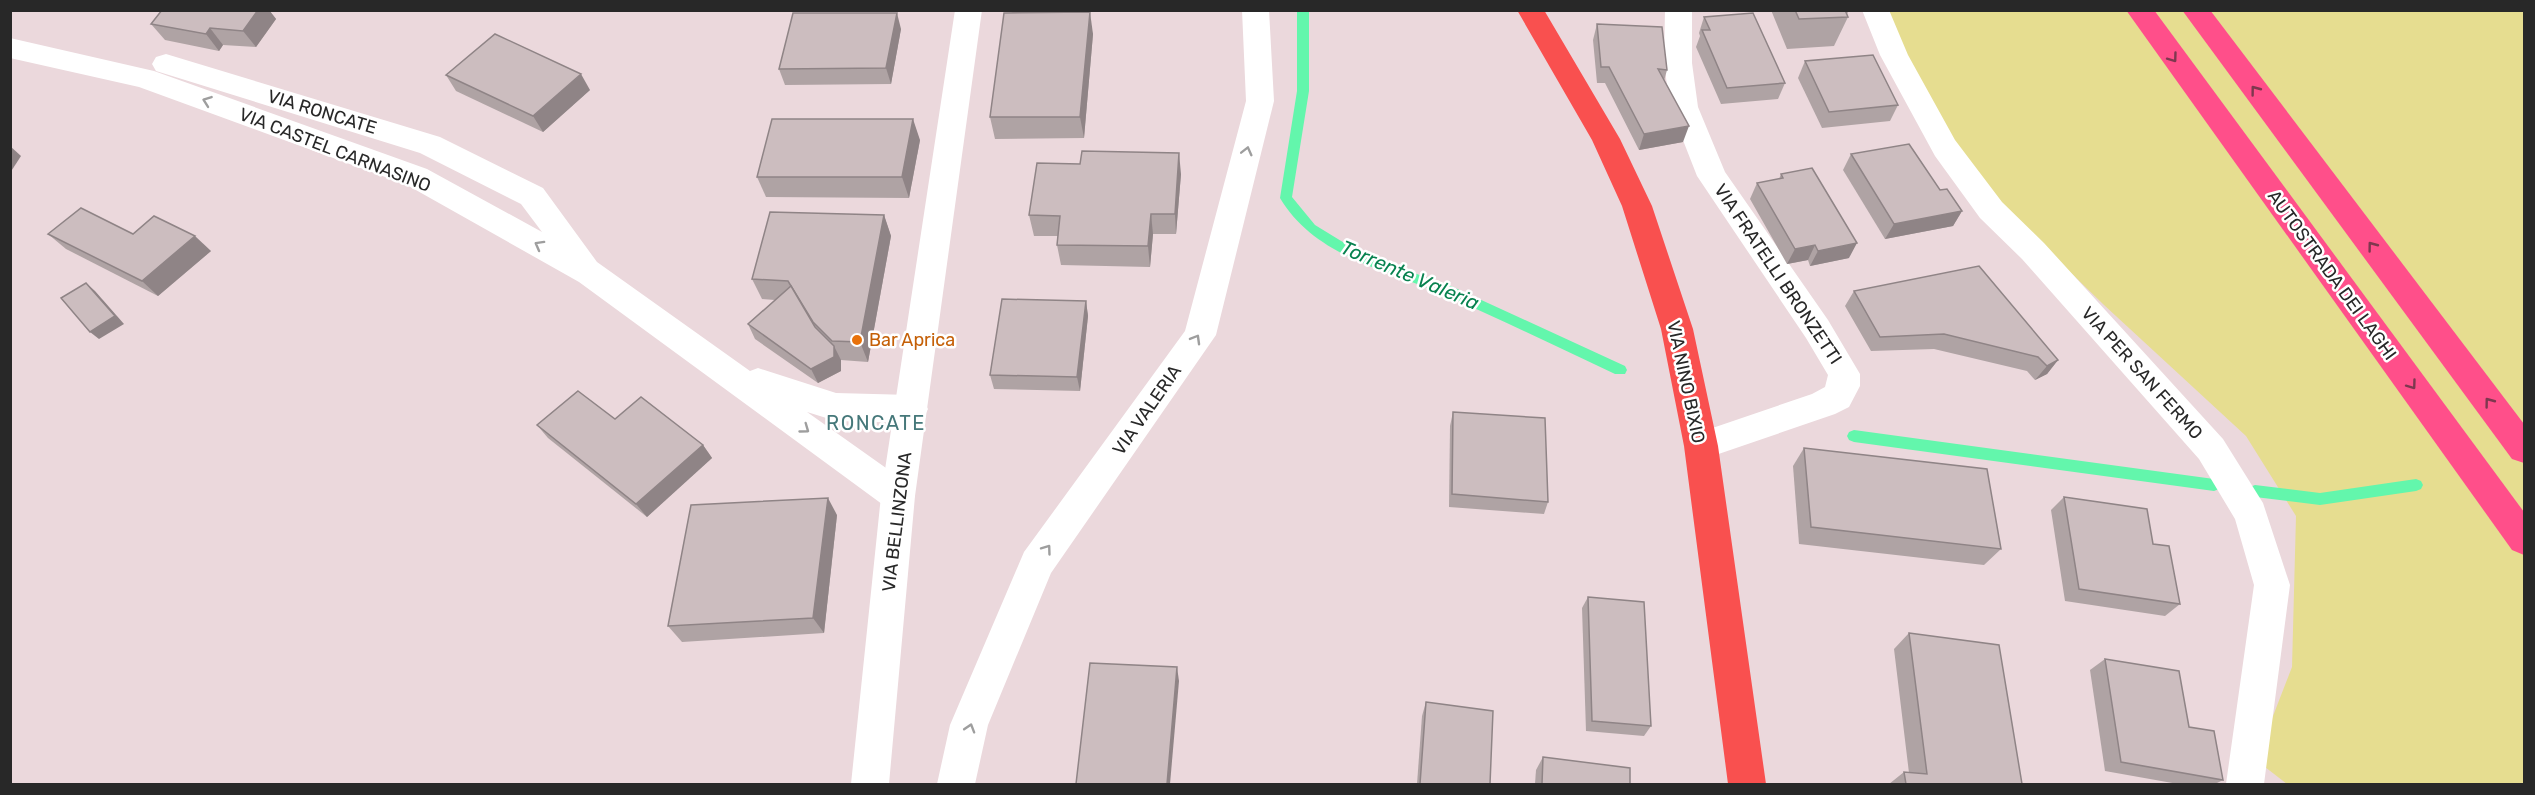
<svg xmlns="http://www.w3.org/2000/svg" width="2535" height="795" viewBox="0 0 2535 795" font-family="Rubik,sans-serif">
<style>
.green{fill:#e6dd90}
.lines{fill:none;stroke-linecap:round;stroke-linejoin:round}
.stream{fill:#63f6ac;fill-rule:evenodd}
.street{fill:#fff;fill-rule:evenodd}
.secondary{fill:#fff;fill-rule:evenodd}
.primary{fill:#f9504f;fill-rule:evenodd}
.highway{fill:#ff4f8a;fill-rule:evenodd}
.wall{fill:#afa3a4}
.shaded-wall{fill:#8f8486}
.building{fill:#ccbdbf;stroke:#8f8486;stroke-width:1.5}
.oneway{stroke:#7e384f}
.oneway2{stroke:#9e9e9e}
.food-dot{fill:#e8710a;stroke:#fff;stroke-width:2}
.labels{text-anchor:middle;stroke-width:5;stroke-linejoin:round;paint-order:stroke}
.street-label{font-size:18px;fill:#282828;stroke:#fff}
.food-label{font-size:18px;fill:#c56008;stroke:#fff;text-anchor:start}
.water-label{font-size:20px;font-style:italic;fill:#07824f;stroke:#fff}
.neighbourhood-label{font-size:20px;letter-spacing:1.5px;fill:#46787a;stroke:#fff}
</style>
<rect width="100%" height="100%" fill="#ebd8dc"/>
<!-- green -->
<path class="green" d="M1886,11h638v773h-237l-31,-24 36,-93 4,-151 -50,-80 -142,-131 -99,-96 -64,-80z"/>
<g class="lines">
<!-- stream -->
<g class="stream">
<path d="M1297,10h12v81l-17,106 23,28 49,30 89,32 172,79 2,4 -2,4h-10c-56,-26 -113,-54 -170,-79 -58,-25 -130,-38 -165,-97l17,-107z"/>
<path d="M1854,430l360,49 5,2 2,4 -2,4 -5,2 -360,-49 -5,-2 -2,-4 2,-4z"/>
<path d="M2416,479l5,2 2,4 -2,4 -5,2 -96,14 -65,-8 -5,-2 -2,-4 2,-4 5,-2 65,8z"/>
</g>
<!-- street -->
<g class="street">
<path d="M1242,10h27l5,91 -58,234 -165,238 -63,152 -13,59h-38l13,-59 74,-173 161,-221 61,-230z"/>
<path d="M1665,10h27v53l6,44 27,65 103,148 32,54v12l-11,21 -14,7 -134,46 -12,-4 -5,-10 5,-10 123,-42 13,-7 3,-12 -22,-37 -109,-162 -27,-69 -6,-44z"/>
<path d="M10,38l144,33 273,98 115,63 -21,-28 -101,-51 -264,-82 -4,-7 4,-7 10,-3 274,83 103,51 54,74 153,109 8,-3 78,25 75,2 12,4 5,10 -5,10 -12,4 -75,-2 -29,-9 103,73 5,11 -5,11 -12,4 -12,-4 -307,-225 -172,-97 -268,-98 -129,-29z"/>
</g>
<!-- secondary -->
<g class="secondary">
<path d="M955,10h27l-67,486 -26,288h-38l30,-288z"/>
<path d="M1862,10h27l19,45 47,85 47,62 42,41 179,196 40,64 27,82 -26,199h-38l28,-199 -19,-66 -36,-60 -177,-200 -42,-41 -45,-62 -55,-101z"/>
</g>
<!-- primary -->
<path class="primary" d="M1517,10h27l76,129 32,67 41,123 25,117 48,338h-38l-44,-338 -23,-117 -39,-123 -30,-66z"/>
<!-- highway -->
<g class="highway">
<path d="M2126,10h28l370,502v43l-12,-5z"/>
<path d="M2182,10h28l314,414v39l-12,-4z"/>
</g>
</g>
<!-- wall -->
<g class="wall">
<path d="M162,10h107l7,9 -20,28 -33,-2 -4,6 -54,-11 -14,-16z"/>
<path d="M1011,10h64v2l18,22 -9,104 -89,1 -5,-22 22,-104z"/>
<path d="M1771,10h78l-2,4 1,3 -14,29 -47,3z"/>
<path d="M1704,17l81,66 -7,16 -57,5 -25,-57 4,-11 -1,-3z"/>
<path d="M1597,24l70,46 -3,11 19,61 -44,8 -34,-67h-8l-4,-43z"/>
<path d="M901,29l-10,55 -106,1 -6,-16z"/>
<path d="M1805,61l93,44 -8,16 -68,7 -24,-50z"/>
<path d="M446,75l144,15 -47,42 -87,-41z"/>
<path d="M920,140l-11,58 -143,-1 -9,-20z"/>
<path d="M1851,154l89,36 22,21 -9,15 -68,13 -42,-69z"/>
<path d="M1181,174l-5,60h-23l-3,33 -89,-2 -4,-20 1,-9h-24l-5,-21z"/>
<path d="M1781,174l68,84 -39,8 -2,-6 -21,4 -37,-65 7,-16 22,-4z"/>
<path d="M884,215l7,21 -23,126 -27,-2v11l-23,12 -63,-44 -7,-15 27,-24 -13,-1 -10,-20z"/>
<path d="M48,234h85l78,17 -53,45 -92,-47z"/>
<path d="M1854,291l204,69 -11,14 -12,6 -8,-9 -93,-22 -63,2 -26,-45z"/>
<path d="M1086,301l2,15 -8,75 -86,-2 -4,-14z"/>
<path d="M1453,412l95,90 -4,12 -95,-7 1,-81z"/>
<path d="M615,419l88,26 9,13 -65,59 -99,-79 -11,-13z"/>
<path d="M1804,448l197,101 -17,16 -185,-21 -6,-78z"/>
<path d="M2064,497l116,107 -15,12 -100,-15 -14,-91z"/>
<path d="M837,515l-13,118 -142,9 -14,-16z"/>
<path d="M1588,597l63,129 -7,10 -58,-5 -4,-123z"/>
<path d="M1909,633l113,151h-133l15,-12 5,1 -15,-124z"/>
<path d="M2105,659l118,121 -8,4h-37l-73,-13 -15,-101z"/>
<path d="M1426,702l64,82h-73l5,-68z"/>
<path d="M1543,757l87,27h-95l1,-14z"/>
</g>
<!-- shaded-wall -->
<g class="shaded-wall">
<path d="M258,10h11l7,9 -20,28 -13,-16z"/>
<path d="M1090,12l3,22 -9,104 -4,-21z"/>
<path d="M897,13l4,16 -10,55 -5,-16z"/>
<path d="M210,28l13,17 -4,6 -13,-17z"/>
<path d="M581,74l9,16 -47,42 -10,-16z"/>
<path d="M913,119l7,21 -11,58 -7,-21z"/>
<path d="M1689,126l-6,16 -44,8 5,-16z"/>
<path d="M10,146l11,10 -11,17z"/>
<path d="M1179,153l2,21 -5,60 -1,-20z"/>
<path d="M1962,211l-9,15 -68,13 9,-15z"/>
<path d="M1151,214l2,20 -3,33 -2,-21z"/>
<path d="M884,215l7,21 -23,126 -8,-20z"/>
<path d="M195,236l16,15 -53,45 -16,-15z"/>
<path d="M1857,243l-8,15 -39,8 8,-15z"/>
<path d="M1815,245l-7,15 -21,4 8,-15z"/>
<path d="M86,283l9,8 29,33 -25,15 -9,-7z"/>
<path d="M1086,301l2,15 -8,75 -3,-14z"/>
<path d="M834,346l7,14v11l-23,12 -7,-14z"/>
<path d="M2058,360l-11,14 -12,6 12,-14z"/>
<path d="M703,445l9,13 -65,59 -11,-13z"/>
<path d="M828,498l9,17 -13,118 -11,-15z"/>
<path d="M1177,667l2,14 -9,103h-3z"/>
</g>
<!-- building -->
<g class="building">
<path d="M162,10h96l-15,21 -33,-3 -4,6 -55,-10z"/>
<path d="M1795,10h50l3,7 -49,2z"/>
<path d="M1090,12l-10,105h-90l14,-104z"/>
<path d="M793,13h104l-11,55 -107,1z"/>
<path d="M1753,13l32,70 -58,5 -25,-58h8l-6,-13z"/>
<path d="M1597,24l65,3 5,43 -9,-1 31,57 -45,8 -35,-67h-8z"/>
<path d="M495,34l86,40 -48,42 -87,-41z"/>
<path d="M1873,55l25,50 -69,7 -24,-51z"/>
<path d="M772,119h141l-11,58h-145z"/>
<path d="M1909,144l31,46 7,-1 15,22 -68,13 -43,-70z"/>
<path d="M1082,151l97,2 -4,61h-24l-3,32 -91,-1 3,-29 -31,-1 8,-52 43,1z"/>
<path d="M1812,168l45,75 -39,8 -3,-6 -20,4 -38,-66 26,-5 -2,-4z"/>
<path d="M81,208l52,26 21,-18 41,20 -53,45 -94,-47z"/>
<path d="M770,212l114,3 -24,127 -28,-1 -19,-19 -25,-41 -36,-2z"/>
<path d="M1979,266l79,94 -11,6 -9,-9 -94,-23 -64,3 -26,-46z"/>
<path d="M86,283l29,33 -25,16 -29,-34z"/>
<path d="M791,286l24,41 19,19v11l-23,12 -63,-45z"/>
<path d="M1002,299l84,2 -9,76 -87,-2z"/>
<path d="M578,391l37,28 26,-22 62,48 -67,59 -99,-79z"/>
<path d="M1453,412l92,6 3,84 -96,-8z"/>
<path d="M1804,448l183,21 14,80 -190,-22z"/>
<path d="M2064,497l83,12 6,35 16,2 11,58 -101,-15z"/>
<path d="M828,498l-15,120 -145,8 23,-121z"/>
<path d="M1588,597l56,5 7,124 -59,-5z"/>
<path d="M1909,633l90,12 23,139h-116l-2,-12 23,2z"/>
<path d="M2105,659l74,12 10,56 25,4 9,49 -102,-18z"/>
<path d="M1090,663l87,4 -10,117h-91z"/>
<path d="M1426,702l67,9 -3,73h-70z"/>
<path d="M1543,757l87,11v16h-88z"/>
</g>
<!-- one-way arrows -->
<defs><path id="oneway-chevron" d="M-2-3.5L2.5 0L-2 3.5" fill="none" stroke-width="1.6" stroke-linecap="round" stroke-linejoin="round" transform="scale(1.5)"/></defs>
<g class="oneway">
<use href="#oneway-chevron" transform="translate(2173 58) rotate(54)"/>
<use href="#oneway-chevron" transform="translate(2255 90) rotate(-127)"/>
<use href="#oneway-chevron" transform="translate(2372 246) rotate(-127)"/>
<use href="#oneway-chevron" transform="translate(2412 385) rotate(54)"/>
<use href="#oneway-chevron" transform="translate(2489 402) rotate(-127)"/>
</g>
<g class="oneway2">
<use href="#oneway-chevron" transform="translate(207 101) rotate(-160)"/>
<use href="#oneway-chevron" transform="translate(1247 151) rotate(-76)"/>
<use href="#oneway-chevron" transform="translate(539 245) rotate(-151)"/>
<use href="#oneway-chevron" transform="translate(1196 339) rotate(-60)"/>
<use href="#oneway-chevron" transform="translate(805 429) rotate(36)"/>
<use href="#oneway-chevron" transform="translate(1047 549) rotate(-54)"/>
<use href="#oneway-chevron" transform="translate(970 728) rotate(-73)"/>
</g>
<!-- markers -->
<circle class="food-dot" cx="857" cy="340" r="6"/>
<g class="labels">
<!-- street labels -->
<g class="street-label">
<text transform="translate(322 112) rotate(17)" y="6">VIA RONCATE</text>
<text transform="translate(335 150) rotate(21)" y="6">VIA CASTEL CARNASINO</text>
<text transform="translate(1778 274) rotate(56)" y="6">VIA FRATELLI BRONZETTI</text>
<text transform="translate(2332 275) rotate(54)" y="6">AUTOSTRADA DEI LAGHI</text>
<text transform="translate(2142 373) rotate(48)" y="6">VIA PER SAN FERMO</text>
<text transform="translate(1686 382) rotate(78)" y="6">VIA NINO BIXIO</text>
<text transform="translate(1147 410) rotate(-55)" y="6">VIA VALERIA</text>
<text transform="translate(897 522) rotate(-83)" y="6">VIA BELLINZONA</text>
</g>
<!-- food labels -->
<g class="food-label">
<text x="869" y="346">Bar Aprica</text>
</g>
<!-- water labels -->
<g class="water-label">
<text transform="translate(1410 275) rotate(23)" y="7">Torrente Valeria</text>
</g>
<!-- neighbourhood labels -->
<g class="neighbourhood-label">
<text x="876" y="430">RONCATE</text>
</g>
</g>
<!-- border -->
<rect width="2535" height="795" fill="none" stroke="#282828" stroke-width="24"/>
</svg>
